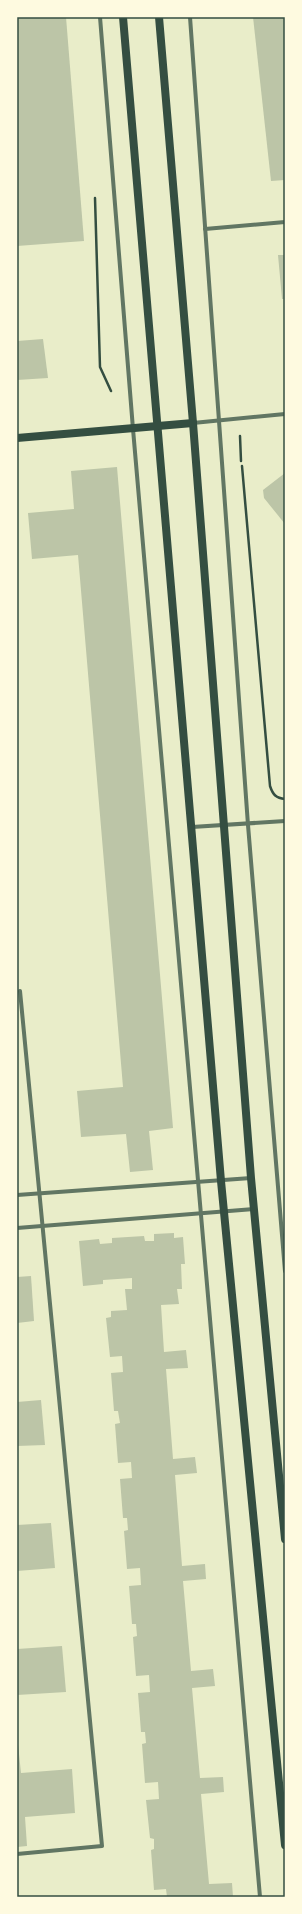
<svg xmlns="http://www.w3.org/2000/svg" width="302" height="1914" viewBox="0 0 302 1914" font-family="Commissioner,sans-serif">
<style>
.building{fill:#bcc5a7}
.lines{fill:none;stroke-linecap:round;stroke-linejoin:round}
.path{stroke:#344e41;stroke-width:2.5}
.minor{stroke:#617663;stroke-width:4}
.secondary{stroke:#344e41;stroke-width:8}
.neatline{fill:none;stroke:#344e41;stroke-width:1.5}
</style>
<rect width="100%" height="100%" fill="#e9edc9"/>
<!-- building -->
<g class="building">
<path d="M17,17h49l18,224 -67,5z"/>
<path d="M253,17h32v163l-14,1z"/>
<path d="M278,255h7v44h-3z"/>
<path d="M43,339l5,39 -31,2v-39z"/>
<path d="M117,467l56,661 -24,3 4,39 -23,2 -4,-38 -45,3 -4,-46 46,-4 -45,-532 -46,4 -4,-46 46,-4 -3,-38z"/>
<path d="M285,473v51l-21,-26 -1,-8z"/>
<path d="M174,1233v5l9,-1 2,27h-4l1,25h-5l2,15 -18,1 3,47 22,-2 2,18 -22,1 7,90 22,-2 2,16 -22,2 7,91 23,-2 1,15 -23,2 8,90 22,-2 2,17 -23,2 8,90 23,-1 1,15 -23,2 8,90 23,-1 1,14h-66l-1,-8 -12,1 -3,-40 3,-1v-10l-4,-1 -4,-38 13,-1 -1,-17 -13,1 -3,-39 4,-1 -1,-11h-4l-3,-39 12,-1 -1,-17 -13,1 -3,-39 4,-1 -1,-12h-4l-3,-38 12,-1 -1,-17 -13,1 -3,-38 4,-1 -1,-12h-4l-3,-39 12,-1 -1,-16 -13,1 -3,-39 5,-1 -2,-12h-4l-3,-38 12,-1 -1,-16 -12,1 -4,-39 5,-1v-6l16,-1 -2,-21h7v-11l-29,2v4l-20,2 -4,-45 20,-2 1,5 12,-1v-5l32,-2 1,5h9v-7z"/>
<path d="M31,1276l3,45 -17,2v-46z"/>
<path d="M41,1400l4,45 -28,1v-44z"/>
<path d="M51,1523l4,45 -38,3v-46z"/>
<path d="M62,1646l4,46 -49,3v-46z"/>
<path d="M17,1735l4,38 51,-4 3,44 -50,4 2,29 -10,1z"/>
</g>
<g class="lines">
<!-- path -->
<g class="path">
<path d="M95,198l5,169 11,24"/>
<path d="M240,436l1,25"/>
<path d="M242,466l28,320c3,9 6,12 15,13"/>
</g>
<!-- minor -->
<g class="minor">
<path d="M100,17l33,412 127,1468"/>
<path d="M190,17l58,808 37,446"/>
<path d="M205,229l80,-7"/>
<path d="M193,423l92,-9"/>
<path d="M192,827l93,-6"/>
<path d="M17,1195l234,-17"/>
<path d="M17,1228l237,-19"/>
<path d="M17,1854l85,-8 -82,-855"/>
</g>
<!-- secondary -->
<g class="secondary">
<path d="M123,17l98,1164 64,664"/>
<path d="M159,17l34,406 58,755 34,361"/>
<path d="M17,438l176,-15"/>
</g>
</g>
<!-- border -->
<rect width="302" height="1914" fill="none" stroke="#fefae0" stroke-width="36"/>
<rect x="18" y="18" width="266" height="1878" class="neatline"/>
</svg>
